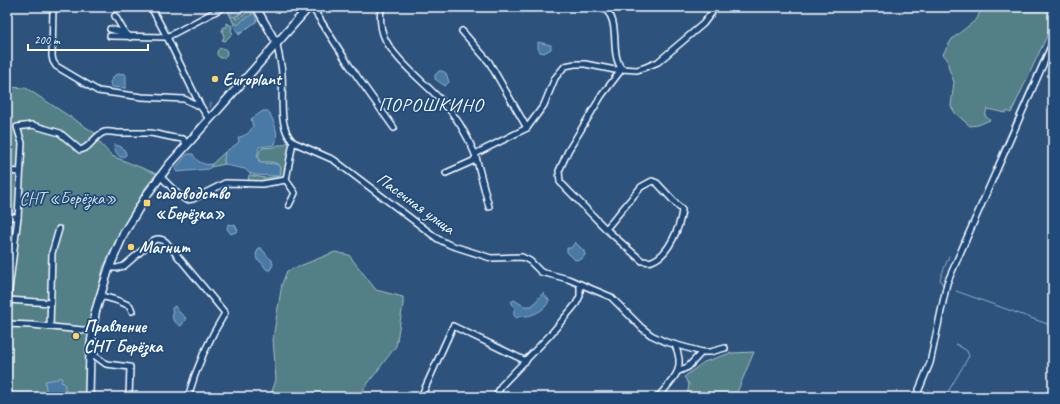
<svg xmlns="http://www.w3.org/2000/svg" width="1060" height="404" viewBox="0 0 1060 404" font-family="Caveat,sans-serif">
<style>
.green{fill:#527f87;stroke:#a8bfc3}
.water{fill:#487aa5;stroke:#91afc9}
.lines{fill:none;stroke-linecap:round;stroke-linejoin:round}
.stream{stroke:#91afc9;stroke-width:1}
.minor-casing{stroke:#fff;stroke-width:8}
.tertiary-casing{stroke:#fff;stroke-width:9}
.secondary-casing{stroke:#fff;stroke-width:10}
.minor{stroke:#1f4a7a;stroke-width:5}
.tertiary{stroke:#1f4a7a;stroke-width:6}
.secondary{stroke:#1f4a7a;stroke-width:7}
.poi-dot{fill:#ffd166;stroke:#1f4a7a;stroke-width:1.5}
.labels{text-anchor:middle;stroke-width:3.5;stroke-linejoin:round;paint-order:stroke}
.poi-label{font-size:17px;font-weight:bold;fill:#fff;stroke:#1f4a7a;text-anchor:start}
.park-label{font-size:17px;fill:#d4dfe1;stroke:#1f4a7a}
.street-label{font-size:17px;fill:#fff;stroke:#1f4a7a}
.quarter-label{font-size:19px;letter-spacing:1px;fill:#fff;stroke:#1f4a7a}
</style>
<rect width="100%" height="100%" fill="#2d527c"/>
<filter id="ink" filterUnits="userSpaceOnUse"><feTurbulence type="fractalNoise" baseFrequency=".025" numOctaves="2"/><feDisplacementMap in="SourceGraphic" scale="8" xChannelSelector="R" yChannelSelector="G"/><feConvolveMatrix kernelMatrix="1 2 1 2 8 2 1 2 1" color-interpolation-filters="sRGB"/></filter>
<g filter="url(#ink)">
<!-- green -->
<g class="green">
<path d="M226,7h24l-15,11 2,1 14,-9 6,10 -18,15z"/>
<path d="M982,7h71c0,7 -2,12 -1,18l-41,88 -4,-2 -1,2 -19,-4 -2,7 5,4 -12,5 -8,1 -15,-13 -4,-7 3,-24 -5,-13 -2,-10 -4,-5 9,-15 25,-20z"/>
<path d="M227,23l5,3 -1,5 2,2 -8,8 -3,-1 2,-3 -2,-6 1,-4h4z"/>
<circle cx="222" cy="53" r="5"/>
<path d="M7,87l19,1 75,49 -4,3 15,16 45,18 -15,20 -22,37 -17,37 -13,58 -2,71h-81z"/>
<path d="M288,142l2,3 -7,34 -15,3h-20l1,-7 16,3 15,-2 1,-9c-5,-6 -13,-5 -21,-5 -2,-5 -2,-10 2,-14l13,-1 3,-2h5z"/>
<path d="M225,152l-1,10 1,2 -15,3 2,-3z"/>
<path d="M335,252l14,3 27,35 27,7v8l-7,41 -33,44 -3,7h-90l6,-17 -3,-42 9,-54 5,-13z"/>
<path d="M754,352l-19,45h-48l2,-13 -5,-7 20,-15 27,-9z"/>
</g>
<!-- water -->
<g class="water">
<path d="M234,7h15l-13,9 -4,1 -2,-2 5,-6z"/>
<path d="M251,13l3,1 3,6 -1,2 -16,11 -3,-2 -4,-7 2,-1 3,2 6,-6 7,-3z"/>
<path d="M538,42l13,3v4l-7,4 -4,-1 -2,-4z"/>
<path d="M439,71h3l4,2 3,9 -4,4 -10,-7v-4z"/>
<path d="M124,73l2,2v13l-15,-1 -1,-5 5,-7z"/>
<path d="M263,111h5c7,11 11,22 7,34l-16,2 -2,10 3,6c7,1 27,-2 18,13l-22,-1 -7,-2 -4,-4 -15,-3 -5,-2 -1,-2 1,-10 13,-9 1,-2 -1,-3c9,-4 10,-3 15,-12l-2,-7z"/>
<path d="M114,145c6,0 12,4 12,10l-3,2h-3l-5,-6z"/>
<path d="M188,154h5c3,7 11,12 19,10l-3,5 -32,3 -2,-3 10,-13z"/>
<path d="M228,224l7,1 3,6 -7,3 -4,-5z"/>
<path d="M575,242l9,9 1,4 -3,4 -7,1 -8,-8v-4h4z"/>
<path d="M259,248h2c4,4 6,9 11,12l1,5 -3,5h-3l-6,-8 -4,-2 -1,-6z"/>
<path d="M543,293l6,7c-2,10 -19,18 -29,16l-3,2c-4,-2 -4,-6 -2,-10l-4,-6 3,-2 10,6h8z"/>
<path d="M175,306l4,6 7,6 -4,7 -2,1 -7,-6 -1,-12z"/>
<path d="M59,377l3,1 -1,4 3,1 3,14h-27l5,-2 1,-6 -1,-8 13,-2z"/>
</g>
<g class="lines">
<!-- stream -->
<g class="stream">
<path d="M155,7l9,18"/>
<path d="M166,28l2,5"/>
<path d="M210,107l1,-4"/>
<path d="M187,139l17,-22"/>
<path d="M998,157l55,-124"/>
<path d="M144,189l38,-45"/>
<path d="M943,286l-3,-7 9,-23"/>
<path d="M956,291l97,35"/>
<path d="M929,390l9,7"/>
<path d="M945,397l24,-41 -2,-5 -11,-7"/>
<path d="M1053,397v-1"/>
</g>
<defs>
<g id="minor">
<path d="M53,7l-1,49 1,5 3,5 42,25 44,6 42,2 17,8"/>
<path d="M151,7l16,30 34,70 8,12"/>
<path d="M312,7l37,58 45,63"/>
<path d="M381,7c-1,9 -1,18 2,27 7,22 43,50 60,68 14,15 24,33 32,52"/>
<path d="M602,7c21,12 6,45 20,62"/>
<path d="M115,16l10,17"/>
<path d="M110,29l15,4 5,4"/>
<path d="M462,31l27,31 38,66"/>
<path d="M110,36l57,1 57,-30"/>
<path d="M277,44c1,10 5,20 5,31 2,21 -5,50 11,67l41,18 104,79 12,6 41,13 31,-1 8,4 11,11 27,7 43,18 31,31 9,7 15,7 36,10h8l15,-4"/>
<path d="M476,157l13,50"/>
<path d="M7,171l13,1"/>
<path d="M446,173l27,-12 3,-4 -1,-3 52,-26 17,-23 11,-27 10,-12 10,-2h10l30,6 7,-1 15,1 9,-3 12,-5 45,-38 13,-17"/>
<path d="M160,176l20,20 6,4 7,-1 32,-16 37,1 24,-4"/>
<path d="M289,205l6,-12 -9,-13 7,-38"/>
<path d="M7,217h11"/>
<path d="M606,229l35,-42 11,-6 5,2 25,27c-2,17 -13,45 -30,51 -3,1 -7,0 -10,0l-36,-32 -4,-4 -42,-43 -1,-11 9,-20 34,-56 20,-26"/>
<path d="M109,268h8l7,-2 30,-26c5,-2 8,-1 12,2l59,71c-16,26 -29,55 -37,84"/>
<path d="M100,296c11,2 20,5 30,10l2,5"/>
<path d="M8,300l43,3"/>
<path d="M7,306l11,-89 4,-74 -5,-16 15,-2 28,8 20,17c10,-1 15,-16 25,-18 5,-1 10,1 15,1 10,0 19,0 29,0 11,1 22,5 34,6l4,6"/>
<path d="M7,324l25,1 60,6"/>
<path d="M50,327l2,-74 7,-24"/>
<path d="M90,352l16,12 24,3 -1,30"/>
<path d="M679,371l9,-4 14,-15"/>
<path d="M421,397l32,-71 73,35"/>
<path d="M496,397l5,-11 49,-51 26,-31 4,-8v-12"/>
<path d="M658,397c16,-19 28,-27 17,-52"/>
<path d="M916,397l14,-34 17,-80 106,-241"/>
</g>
<path id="tertiary" d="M256,7l21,37"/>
<path id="secondary" d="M89,397l1,-45 5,-39 14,-45 15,-35 24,-40 21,-28 140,-158"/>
</defs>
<!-- minor casing -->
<use href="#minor" class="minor-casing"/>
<!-- tertiary casing -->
<use href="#tertiary" class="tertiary-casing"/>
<!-- secondary casing -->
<use href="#secondary" class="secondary-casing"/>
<!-- minor -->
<use href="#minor" class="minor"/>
<!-- tertiary -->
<use href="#tertiary" class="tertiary"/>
<!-- secondary -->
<use href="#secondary" class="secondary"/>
</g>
</g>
<!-- markers -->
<g class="poi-dot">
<circle cx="215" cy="79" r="4"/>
<rect x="143" y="199" width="8" height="8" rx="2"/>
<circle cx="131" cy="247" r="4"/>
<circle cx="76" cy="336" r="4"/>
</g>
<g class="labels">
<!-- poi labels -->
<g class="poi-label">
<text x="223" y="85">Europlant</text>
<text x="155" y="199">садоводство<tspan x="155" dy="20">«Берёзка»</tspan></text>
<text x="139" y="253">Магнит</text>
<text x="84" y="332">Правление<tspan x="84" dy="20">СНТ Берёзка</tspan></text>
</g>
<!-- park labels -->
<g class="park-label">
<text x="68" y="204">СНТ «Берёзка»</text>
</g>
<!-- street labels -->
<g class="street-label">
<text transform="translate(416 203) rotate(36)" y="6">Пасечная улица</text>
</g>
<!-- quarter labels -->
<g class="quarter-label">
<text x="431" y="111">ПОРОШКИНО</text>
</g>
</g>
<!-- margin -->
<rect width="1060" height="404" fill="none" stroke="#1f4a7a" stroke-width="24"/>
<rect x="12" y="12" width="1036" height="380" fill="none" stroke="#fff" stroke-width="1.5" filter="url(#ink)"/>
<!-- scale -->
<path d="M28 44v6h120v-6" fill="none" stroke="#ffffff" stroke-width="2"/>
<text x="34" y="44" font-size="12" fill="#ffffff" stroke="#1f4a7a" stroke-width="3" paint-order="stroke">200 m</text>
</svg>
